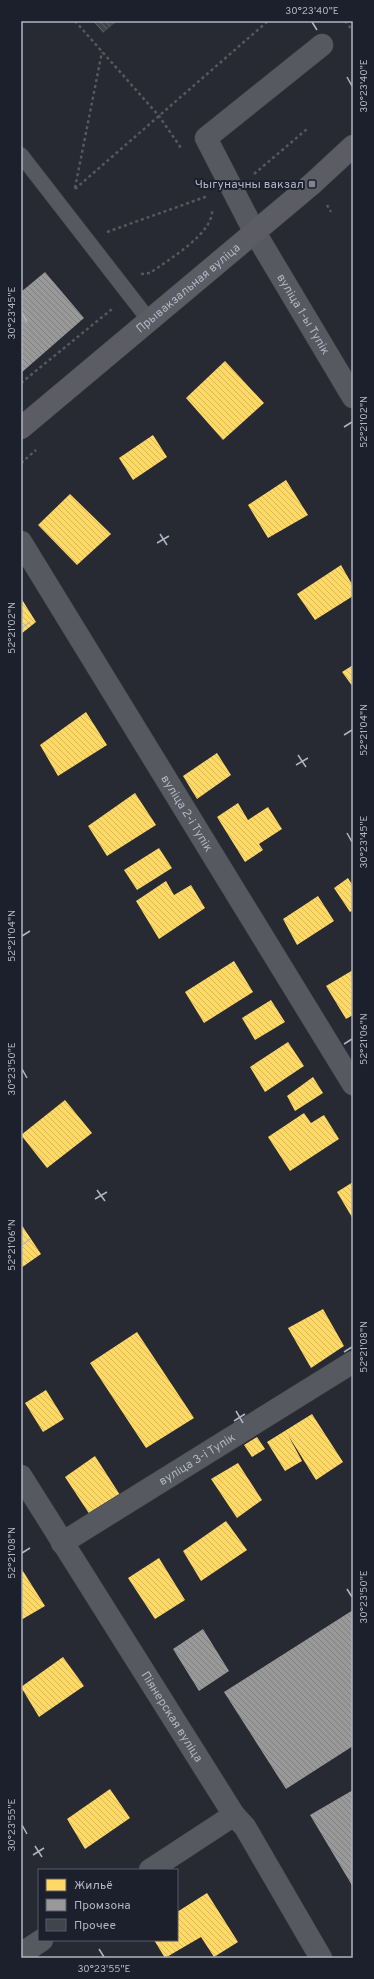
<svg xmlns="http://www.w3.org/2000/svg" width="374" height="1979" viewBox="0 0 374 1979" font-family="Overpass,sans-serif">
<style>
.homes{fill:url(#homes-back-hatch)}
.industry{fill:url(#industry-back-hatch)}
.building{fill:url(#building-back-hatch)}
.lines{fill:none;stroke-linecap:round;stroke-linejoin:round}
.lane-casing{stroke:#43454b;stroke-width:16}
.street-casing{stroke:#43454b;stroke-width:23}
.secondary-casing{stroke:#43454b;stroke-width:23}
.path{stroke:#55585e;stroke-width:2.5;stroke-dasharray:3 3;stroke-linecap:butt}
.lane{stroke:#575960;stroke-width:15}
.street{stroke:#575960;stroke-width:22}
.secondary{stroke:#5b5c64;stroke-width:22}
.ticks{fill:none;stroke:#b1b5c3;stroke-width:1.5}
.poi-dot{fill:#818490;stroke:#1c1f2c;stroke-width:1.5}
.labels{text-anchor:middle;stroke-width:4;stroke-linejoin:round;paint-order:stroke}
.poi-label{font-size:12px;fill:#b1b5c3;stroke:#1c1f2c;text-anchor:end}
.street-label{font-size:12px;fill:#b1b5c3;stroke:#1c1f2c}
.neatline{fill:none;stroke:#b1b5c3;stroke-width:1.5}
.ticks-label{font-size:10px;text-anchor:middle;fill:#b1b5c3}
</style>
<defs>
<pattern id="homes-back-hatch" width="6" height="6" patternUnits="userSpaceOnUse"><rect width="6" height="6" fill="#ffd966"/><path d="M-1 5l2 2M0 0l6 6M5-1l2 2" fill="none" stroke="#d7b85d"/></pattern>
<pattern id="industry-back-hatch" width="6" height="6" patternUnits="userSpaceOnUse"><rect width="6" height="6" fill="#999"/><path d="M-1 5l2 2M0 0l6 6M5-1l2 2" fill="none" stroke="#808081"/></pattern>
<pattern id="building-back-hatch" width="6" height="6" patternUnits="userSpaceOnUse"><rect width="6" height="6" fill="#41444b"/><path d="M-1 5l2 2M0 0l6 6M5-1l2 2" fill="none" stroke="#5a5d63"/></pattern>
</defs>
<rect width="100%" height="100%" fill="#272a32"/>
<!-- homes -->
<g class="homes">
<path d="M225,361l39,42 -41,37 -37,-42z"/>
<path d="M153,435l14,22 -34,23 -14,-22z"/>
<path d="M286,480l22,35 -40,23 -20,-33z"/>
<path d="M70,494l41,40 -34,31 -39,-40z"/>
<path d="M341,565l12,21v10l-38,24 -18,-26z"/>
<path d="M21,598l15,24 -15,12z"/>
<path d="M353,665v22l-11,-15z"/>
<path d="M86,712l21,33 -49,31 -18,-31z"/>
<path d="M217,753l14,22 -34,24 -14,-23z"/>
<path d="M135,793l21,32 -49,31 -19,-30z"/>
<path d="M238,803l10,17 20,-13 14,22 -23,15 4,6 -18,12 -28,-45z"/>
<path d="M159,848l13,20 -35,22 -13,-20z"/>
<path d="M348,878l5,8v24l-3,2 -16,-24z"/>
<path d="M166,881l8,14 17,-10 14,23 -46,31 -23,-38z"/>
<path d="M318,896l16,25 -37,24 -14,-26z"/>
<path d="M234,961l19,31 -49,31 -19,-31z"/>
<path d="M353,970v45l-7,4 -20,-33z"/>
<path d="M271,1000l14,22 -30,18 -13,-22z"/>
<path d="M288,1042l16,24 -39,26 -15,-25z"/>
<path d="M313,1077l10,16 -28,18 -8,-15z"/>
<path d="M65,1100l27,33 -45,35 -26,-33z"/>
<path d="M304,1113l7,10 13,-8 15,24 -49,32 -22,-34z"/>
<path d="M353,1182v37l-16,-27z"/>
<path d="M21,1224l20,30 -20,14z"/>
<path d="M323,1309l21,37 -33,22 -23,-40z"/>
<path d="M137,1332l57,86 -48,30 -56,-85z"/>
<path d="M46,1390l18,29 -21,13 -18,-29z"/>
<path d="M312,1414l31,48 -27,18 -28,-45 14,26 -17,10 -18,-29z"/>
<path d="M257,1437l8,12 -13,8 -8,-12z"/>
<path d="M95,1456l27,42 -30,20 -27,-41z"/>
<path d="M238,1463l24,37 -25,18 -26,-39z"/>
<path d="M226,1521l21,29 -46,31 -18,-30z"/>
<path d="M159,1558l26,42 -30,19 -27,-41z"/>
<path d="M21,1568l24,38 -24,14z"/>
<path d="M63,1657l21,29 -45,31 -18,-30z"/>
<path d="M110,1789l20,29 -45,31 -18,-30z"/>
<path d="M207,1893l31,49 -24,15 -13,-20 -36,21 -11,-18h23v-28z"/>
</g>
<!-- industry -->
<g class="industry">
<path d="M45,272l39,46 -63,55v-81z"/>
<path d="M353,1610v136l-67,43 -62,-97z"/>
<path d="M203,1629l26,42 -30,20 -26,-42z"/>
<path d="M353,1790v97l-43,-72z"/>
</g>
<!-- building -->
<path class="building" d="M93,21h24l-14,12z"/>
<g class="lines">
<defs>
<path id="lane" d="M21,155l128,165"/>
<g id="street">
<path id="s1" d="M322,45l-116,93 48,93 99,166"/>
<path id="s2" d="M21,542l332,542"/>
<path id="s3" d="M21,1476l213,339 11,12 76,131"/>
<path id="s4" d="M62,1543l291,-181"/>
<path d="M150,1870l84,-55"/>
<path d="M21,1954l21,-14"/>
</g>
<g id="secondary">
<path id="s5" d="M21,428l291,-244 41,-38"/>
</g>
</defs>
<!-- lane casing -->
<use href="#lane" class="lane-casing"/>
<!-- street casing -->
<use href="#street" class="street-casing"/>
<!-- secondary casing -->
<use href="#secondary" class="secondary-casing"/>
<!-- path -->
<g class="path">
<path d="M75,21l84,95 22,32"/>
<path d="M345,21l8,10"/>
<path d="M254,174l53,-45"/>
<path d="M75,188l27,-136"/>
<path d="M75,189l193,-168"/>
<path d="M327,205l4,7"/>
<path d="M107,232l101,-36"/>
<path d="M141,274l9,-1c18,-13 64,-40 62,-63"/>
<path d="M21,383l91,-74"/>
<path d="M21,463l15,-13"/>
</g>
<!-- lane -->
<use href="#lane" class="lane"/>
<!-- street -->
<use href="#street" class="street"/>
<!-- secondary -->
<use href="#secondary" class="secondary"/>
</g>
<!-- ticks -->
<path class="ticks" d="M312,22l5,8M347,77l5,9M22,313l5,9M344,427l8,-5M160,534l7,11M157,543l12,-7M22,628l8,-6M344,735l8,-5M298,755l8,12M296,765l12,-7M347,833l5,9M22,936l8,-5M344,1044l8,-5M22,1069l5,9M97,1190l8,11M95,1199l12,-7M22,1245l8,-6M344,1352l8,-5M236,1411l7,12M234,1421l11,-7M22,1553l8,-5M347,1589l5,8M22,1825l5,9M35,1846l7,11M33,1855l11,-7M99,1949l5,8"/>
<!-- markers -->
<rect class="poi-dot" x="308" y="180" width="8" height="8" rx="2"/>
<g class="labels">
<!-- poi labels -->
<g class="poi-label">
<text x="304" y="188">Чыгуначны вакзал</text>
</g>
<!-- street labels -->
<g class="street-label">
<text dy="4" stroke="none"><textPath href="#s5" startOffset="218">Прывакзальная вуліца</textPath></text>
<text dy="4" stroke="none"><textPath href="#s1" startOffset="350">вуліца 1-ы Тупік</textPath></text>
<text dy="4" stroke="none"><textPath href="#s2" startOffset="318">вуліца 2-і Тупік</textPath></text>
<text dy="4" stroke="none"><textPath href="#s4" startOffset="159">вуліца 3-і Тупік</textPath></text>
<text dy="4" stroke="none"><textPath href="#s3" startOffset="284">Піянерская вуліца</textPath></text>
</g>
</g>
<!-- border -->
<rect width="374" height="1979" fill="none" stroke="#1c1f2c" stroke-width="44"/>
<!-- legend -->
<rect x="38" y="1869" width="140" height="72" fill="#1c1f2c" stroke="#585b68"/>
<rect x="46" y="1879" width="20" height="12" fill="#ffd966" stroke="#585b68"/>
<text x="74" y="1889" font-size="12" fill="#b1b5c3">Жильё</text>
<rect x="46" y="1899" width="20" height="12" fill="#999999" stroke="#585b68"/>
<text x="74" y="1909" font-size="12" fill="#b1b5c3">Промзона</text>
<rect x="46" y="1919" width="20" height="12" fill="#41444b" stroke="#585b68"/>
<text x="74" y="1929" font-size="12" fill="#b1b5c3">Прочее</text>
<rect x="22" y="22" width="330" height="1935" class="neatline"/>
<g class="ticks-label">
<text x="312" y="14">30°23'40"E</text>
<text transform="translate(363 86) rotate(-90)" y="4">30°23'40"E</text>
<text transform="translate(11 313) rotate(-90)" y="4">30°23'45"E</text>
<text transform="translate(363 422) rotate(-90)" y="4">52°21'02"N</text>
<text transform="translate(11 628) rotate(-90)" y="4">52°21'02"N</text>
<text transform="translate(363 730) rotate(-90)" y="4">52°21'04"N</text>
<text transform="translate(363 842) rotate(-90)" y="4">30°23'45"E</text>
<text transform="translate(11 936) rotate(-90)" y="4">52°21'04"N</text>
<text transform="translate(363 1039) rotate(-90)" y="4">52°21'06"N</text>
<text transform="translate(11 1069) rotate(-90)" y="4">30°23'50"E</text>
<text transform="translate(11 1245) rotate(-90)" y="4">52°21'06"N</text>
<text transform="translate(363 1347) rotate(-90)" y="4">52°21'08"N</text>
<text transform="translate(11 1553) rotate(-90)" y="4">52°21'08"N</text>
<text transform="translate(363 1597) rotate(-90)" y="4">30°23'50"E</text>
<text transform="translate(11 1825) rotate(-90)" y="4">30°23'55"E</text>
<text x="104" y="1972">30°23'55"E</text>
</g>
</svg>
